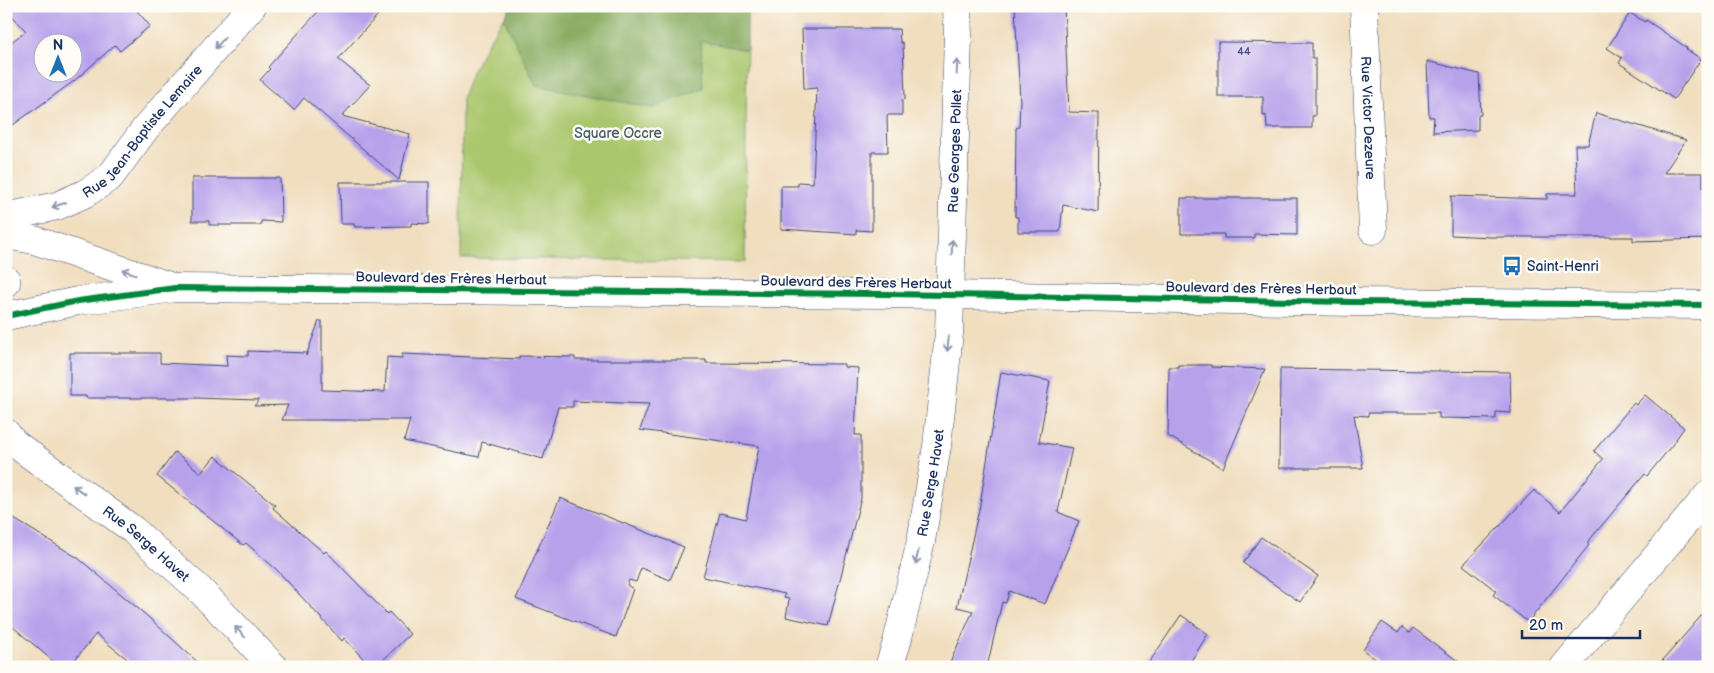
<svg xmlns="http://www.w3.org/2000/svg" width="1714" height="673" viewBox="0 0 1714 673" font-family="'Balsamiq Sans',sans-serif">
<style>
.green{fill:#abc76e;stroke:#637b66}
.forest{fill:#88ac61;stroke:#526e60}
.building{fill:#b7a1eb;fill-rule:evenodd}
.lines{fill:none;stroke-linecap:round;stroke-linejoin:round}
.street-casing{stroke:#3b496d;stroke-width:29}
.secondary-casing{stroke:#3b496d;stroke-width:29}
.street{stroke:#fff;stroke-width:28}
.secondary{stroke:#fff;stroke-width:28}
.cycleway-casing{stroke:#fdfcf7;stroke-width:9}
.cycleway{stroke:#00873e;stroke-width:6}
.oneway{stroke:#8d97ae}
.labels{text-anchor:middle;stroke-width:5;stroke-linejoin:round;paint-order:stroke}
.number-label{font-size:11px;fill:#424c81}
.street-label{font-size:14px;fill:#1b2f5e;stroke:#fdfcf7}
.park-label{font-size:14px;fill:#465d63;stroke:#fdfcf7}
.poi-label{font-size:14px;fill:#1b2f5e;stroke:#fdfcf7;text-anchor:start}
</style>
<rect width="100%" height="100%" fill="#fdfcf7"/>
<filter id="ink" filterUnits="userSpaceOnUse"><feTurbulence type="fractalNoise" baseFrequency=".02" numOctaves="2"/><feDisplacementMap in="SourceGraphic" scale="10" xChannelSelector="R" yChannelSelector="G"/><feConvolveMatrix kernelMatrix="1 2 1 2 8 2 1 2 1" color-interpolation-filters="sRGB"/></filter>
<filter id="wash" filterUnits="userSpaceOnUse"><feTurbulence type="fractalNoise" baseFrequency=".0096" numOctaves="4" result="noise"/><feDisplacementMap in="SourceGraphic" scale="20" xChannelSelector="R" yChannelSelector="G"/><feGaussianBlur stdDeviation="1.12" result="paint"/><feColorMatrix in="noise" values="0 0 0 0 0 0 0 0 0 0 0 0 0 0 0 0 0 1.4 0 .05"/><feComposite in="paint" operator="in"/></filter>
<g filter="url(#wash)">
<rect width="100%" height="100%" fill="#f1debf"/>
<!-- green -->
<path class="green" d="M512,6h235l-2,256 -284,-4 1,-160 10,-27 19,-34z"/>
<!-- forest -->
<path class="forest" d="M512,6h235v44l-46,-9 2,47 -51,20 -116,-23 -32,-67z"/>
<g id="blocks">
<!-- building -->
<g class="building">
<path d="M6,6h127l17,20 -30,25 -5,-6 -41,36 -68,49v-84l20,-15 -20,-22zM42,42h30v30h-30z"/>
<path d="M323,6h63l-48,53 32,26 -28,31 68,18 -11,46 -95,-82 -10,12 -34,-30 10,-11 -2,-2z"/>
<path d="M1015,6h49l5,106 30,1 -1,99 -35,-7 -3,27h-42v-15h-3l1,-89 3,-1 1,-26z"/>
<path d="M1630,13l15,9 1,-2 41,28 -1,1 15,10 -27,40 -55,-36 3,-5 -15,-10z"/>
<path d="M802,29h97l1,13 3,1 2,56 -3,1v15h-15l1,37h-16v79l-16,-1v4l-75,-5v-43h17v-4l15,1 4,-95 -13,1z"/>
<path d="M1218,42l94,1v15h3v58h-3v12h-45l-1,-13 -3,1v-19h-45z"/>
<path d="M1427,61l52,13 2,41h-3v15l-45,2 1,-15h-5z"/>
<path d="M1596,113l90,27 -22,33h39v15h5v51l-75,2v-4h-142l-40,-2v-39l96,3v-5h30l-2,-49h13z"/>
<path d="M192,178h88l1,44 -20,-1v4h-52v-4h-17z"/>
<path d="M340,182h89v42l-18,-1v3l-56,1 -1,-3h-13z"/>
<path d="M1181,198h116v37l-43,-1v4h-30v-4h-43z"/>
<path d="M319,321h3v69l63,2 2,-35 15,1v-4l117,5v-3l56,1v3h131v3l138,1v3l14,1 -3,67h6v63l-33,128 -42,-9 3,-18 -5,-1 1,-4 -82,-17 17,-64 26,6 13,-73 -119,-16 9,-26 -76,-3v6h-15l-15,52 -61,-17 -3,15 -75,-16 6,-21h-128l6,-15 -34,1 5,-6 -64,-2h-109v-2h-16v-43h90v10l67,3 -1,-11 22,1v-5l58,2v3z"/>
<path d="M1178,365h33v2l54,2 -42,99 -55,-32 1,-69h9z"/>
<path d="M1280,369l230,3 1,41 -15,-1v7l-57,-1v-5h-71v3l-14,-1 9,53h-84z"/>
<path d="M1001,372l49,9 -11,61 33,6 -14,64 21,9 -34,83 -36,-13 -3,12 -4,-1 -15,65h-39l25,-56 -16,-4 23,-102z"/>
<path d="M1645,395l39,33 -8,11h1l-30,37 -2,-2 -58,69 2,2 -61,77 -35,-27 3,-4 -33,-26 71,-75 26,22 43,-53 -9,-8 40,-48 2,2z"/>
<path d="M175,452l26,21 14,-17 60,49 -2,3 51,45 2,-2 61,63 2,-2 21,22 -34,33h-5l-27,-29 -2,3 -65,-71 -31,-27 -3,2 -86,-69z"/>
<path d="M560,498l124,49 -14,33 -29,-12 -5,14 -7,-2 -2,5 6,4 -17,48 -100,-38z"/>
<path d="M6,514l72,44 69,58 56,51h-66l-41,-33 -27,33h-9l-54,-46z"/>
<path d="M1261,537l57,39 -18,26 -57,-39z"/>
<path d="M1708,608v59h-51z"/>
<path d="M1181,615l27,19 -21,33h-41z"/>
<path d="M1382,622l16,11 4,-6 7,6 4,-5 53,39h-92l4,-6 -15,-11z"/>
</g>
</g>
</g>
<g filter="url(#ink)">
<use href="#blocks" fill-opacity="0" stroke="#3b496d" stroke-width="1"/>
<g class="lines">
<defs>
<g id="street">
<path id="s1" d="M1364,6l9,224"/>
<path id="s2" d="M6,217l51,-11 29,-13 24,-16 35,-48 107,-123"/>
<path d="M6,235l28,5 135,46"/>
<path d="M6,280v3"/>
<path d="M6,316l72,-15 97,-13 713,6 465,8 355,3"/>
<path id="s3" d="M6,433l8,10 118,86 68,61 74,77"/>
<path id="s4" d="M889,667l8,-25 24,-101 16,-95 12,-113 9,-297 -1,-30"/>
</g>
<path id="secondary" d="M1564,667l144,-172"/>
</defs>
<!-- street casing -->
<use href="#street" class="street-casing"/>
<!-- secondary casing -->
<use href="#secondary" class="secondary-casing"/>
<!-- street -->
<use href="#street" class="street"/>
<!-- secondary -->
<use href="#secondary" class="secondary"/>
<defs>
<path id="cycleway" d="M6,316l72,-15 97,-13 713,6 465,8 355,3"/>
</defs>
<!-- cycleway casing -->
<use href="#cycleway" class="cycleway-casing"/>
<!-- cycleway -->
<use href="#cycleway" class="cycleway"/>
</g>
<!-- one-way arrows -->
<defs><path id="oneway-shaft" d="M-6 0H5M1.5-3L5.5 0L1.5 3" fill="none" stroke-width="1.6" stroke-linecap="round" stroke-linejoin="round" transform="scale(1.25)"/></defs>
<g class="oneway">
<use href="#oneway-shaft" transform="translate(220 43) rotate(131)"/>
<use href="#oneway-shaft" transform="translate(957 67) rotate(-88)"/>
<use href="#oneway-shaft" transform="translate(59 205) rotate(161)"/>
<use href="#oneway-shaft" transform="translate(952 247) rotate(-88)"/>
<use href="#oneway-shaft" transform="translate(129 272) rotate(-161)"/>
<use href="#oneway-shaft" transform="translate(948 344) rotate(96)"/>
<use href="#oneway-shaft" transform="translate(79 490) rotate(-144)"/>
<use href="#oneway-shaft" transform="translate(917 557) rotate(103)"/>
<use href="#oneway-shaft" transform="translate(240 632) rotate(-134)"/>
</g>
</g>
<!-- icons -->
<defs>
<symbol id="bus-bare" viewBox="-9 -9 18 18"><path d="M-5-6H5V4H4V6H2V4H-2V6H-4V4H-5ZM-3.5-4V0h7V-4ZM-3.5 1.2v1.5H-2V1.2ZM2 1.2v1.5H3.5V1.2Z" fill="#1f6fb2" stroke="#fdfcf7" stroke-width="2.5" paint-order="stroke"/></symbol>
</defs>
<g fill-rule="evenodd">
<use href="#bus-bare" x="1498" y="252" width="28" height="28"/>
</g>
<g class="labels">
<!-- number labels -->
<g class="number-label">
<text x="1244" y="55">44</text>
</g>
<!-- street labels -->
<g class="street-label">
<text dy="5" stroke="none"><textPath href="#s1" startOffset="112">Rue Victor Dezeure</textPath></text>
<text dy="5" stroke="none"><textPath href="#s2" startOffset="168">Rue Jean-Baptiste Lemaire</textPath></text>
<text dy="5" stroke="none"><textPath href="#s4" startOffset="522">Rue Georges Pollet</textPath></text>
<text transform="translate(451 278) rotate(1)" y="5">Boulevard des Frères Herbaut</text>
<text transform="translate(856 282) rotate(1)" y="5">Boulevard des Frères Herbaut</text>
<text transform="translate(1261 288) rotate(1)" y="5">Boulevard des Frères Herbaut</text>
<text dy="5" stroke="none"><textPath href="#s4" startOffset="189">Rue Serge Havet</textPath></text>
<text dy="5" stroke="none"><textPath href="#s3" startOffset="179">Rue Serge Havet</textPath></text>
</g>
<!-- park labels -->
<g class="park-label">
<text x="618" y="138">Square Occre</text>
</g>
<!-- poi labels -->
<g class="poi-label">
<text x="1527" y="271">Saint-Henri</text>
</g>
</g>
<!-- margin -->
<rect width="1714" height="673" fill="none" stroke="#fdfcf7" stroke-width="25"/>
<!-- north arrow -->
<g transform="translate(58 58)"><circle r="24" fill="#fdfcf7" stroke="#a3aaba"/>
<path d="M0-4L9 19L0 12L-9 19Z" fill="#1f6fb2"/>
<text y="-8" font-size="14" font-weight="bold" text-anchor="middle" fill="#1b2f5e">N</text>
</g>
<!-- scale -->
<path d="M1522 630v8h118v-8" fill="none" stroke="#1b2f5e" stroke-width="2.5"/>
<text x="1529" y="630" font-size="15" fill="#1b2f5e" stroke="#fdfcf7" stroke-width="4" paint-order="stroke">20 m</text>
</svg>
